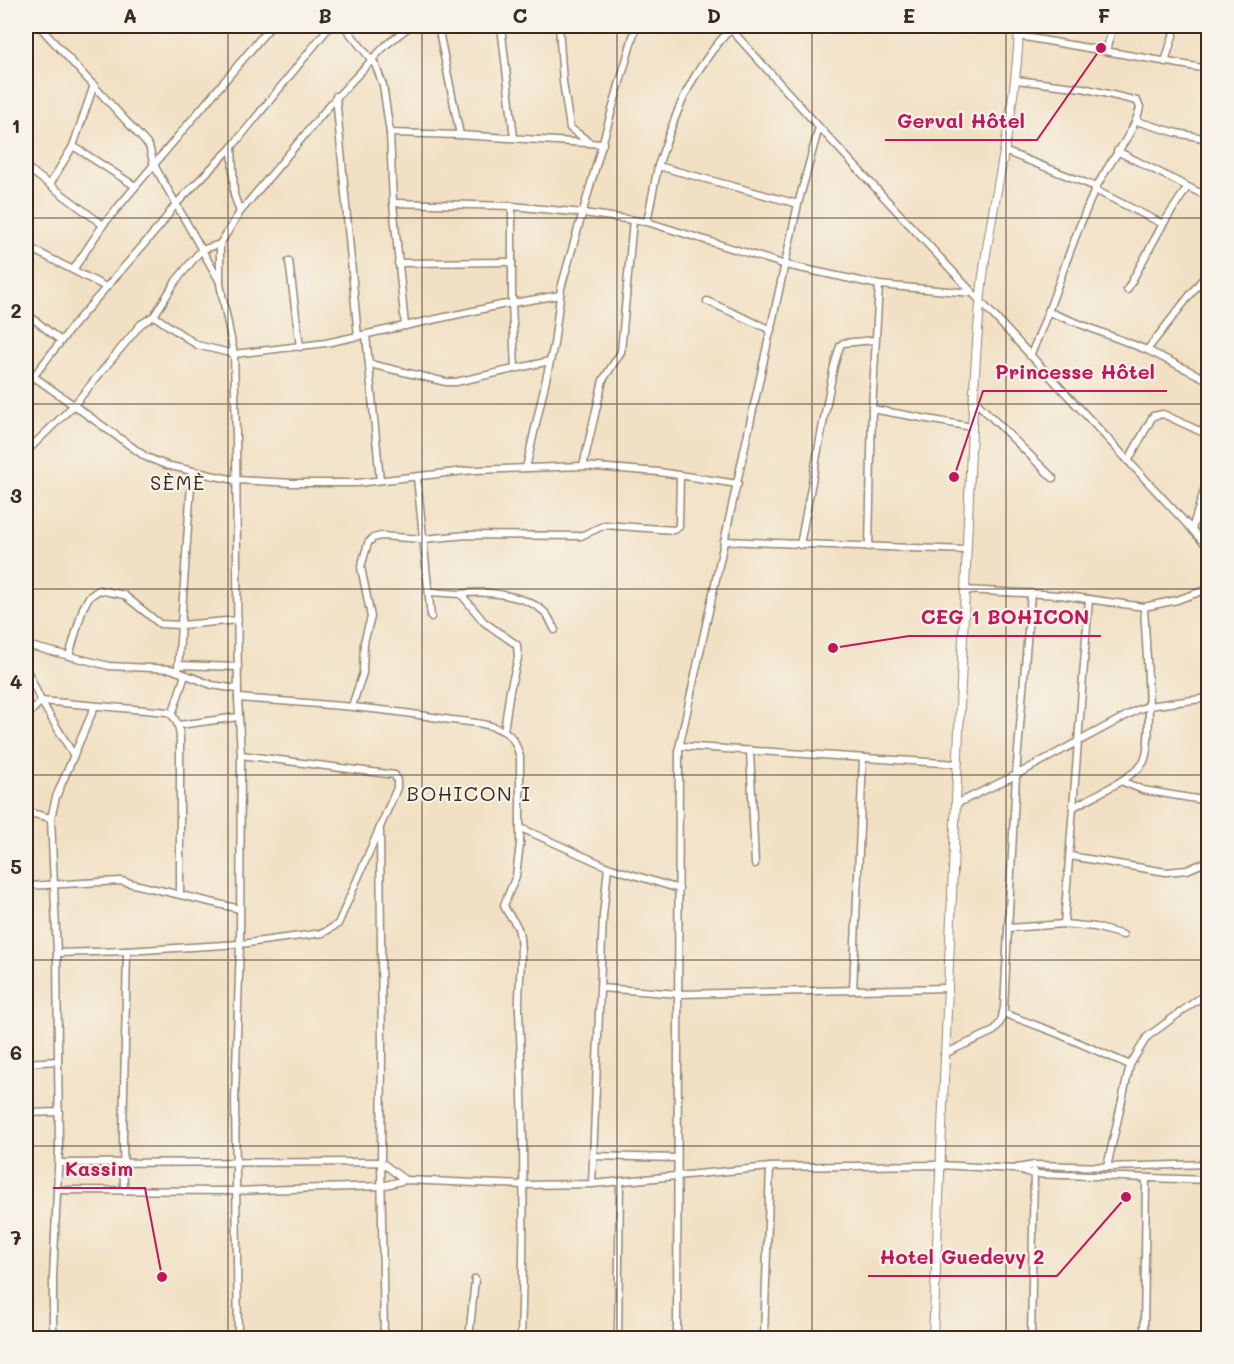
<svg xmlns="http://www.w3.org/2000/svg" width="1234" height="1364" viewBox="0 0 1234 1364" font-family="Mali,sans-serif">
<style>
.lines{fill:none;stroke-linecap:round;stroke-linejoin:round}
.minor-casing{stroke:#968570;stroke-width:9}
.tertiary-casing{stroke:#968570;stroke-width:10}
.minor{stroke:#fff;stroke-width:6}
.tertiary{stroke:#fff;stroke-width:8}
.grid{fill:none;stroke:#3b2a1e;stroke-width:1.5;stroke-opacity:0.55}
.labels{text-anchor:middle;stroke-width:4.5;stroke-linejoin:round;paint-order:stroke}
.neighbourhood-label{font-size:20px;letter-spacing:1.5px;fill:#3b2a1e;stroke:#f7f3e8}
.leader{fill:none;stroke:#c2185b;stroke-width:2}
.callout-dot{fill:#c2185b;stroke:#f7f3e8;stroke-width:2}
.callout-label{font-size:20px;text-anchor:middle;font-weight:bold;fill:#c2185b;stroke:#f7f3e8;stroke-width:4.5;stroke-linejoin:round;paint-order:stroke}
.neatline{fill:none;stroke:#3b2a1e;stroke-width:2}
.grid-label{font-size:20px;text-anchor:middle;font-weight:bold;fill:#3b2a1e}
</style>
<rect width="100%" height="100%" fill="#f7f3e8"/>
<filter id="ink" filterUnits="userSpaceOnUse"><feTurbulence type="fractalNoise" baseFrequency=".0167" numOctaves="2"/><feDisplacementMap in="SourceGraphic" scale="12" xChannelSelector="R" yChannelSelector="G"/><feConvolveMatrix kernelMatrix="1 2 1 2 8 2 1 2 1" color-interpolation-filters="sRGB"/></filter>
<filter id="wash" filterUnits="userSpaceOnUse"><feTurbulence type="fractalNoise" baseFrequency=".008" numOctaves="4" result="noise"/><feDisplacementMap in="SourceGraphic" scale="24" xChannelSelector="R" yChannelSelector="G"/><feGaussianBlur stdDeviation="1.35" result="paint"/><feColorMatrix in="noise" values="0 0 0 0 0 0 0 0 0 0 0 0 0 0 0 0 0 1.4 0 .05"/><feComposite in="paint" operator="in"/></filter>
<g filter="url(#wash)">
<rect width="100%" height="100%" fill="#f1e0c3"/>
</g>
<g filter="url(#ink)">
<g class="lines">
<defs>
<g id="minor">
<path d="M39,26l110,120 5,19 66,117"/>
<path d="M344,26l31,38 8,21 7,48 3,70 12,123"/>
<path d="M438,26l22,109"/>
<path d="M501,26l13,112"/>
<path d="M559,26l4,56 7,46 18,13"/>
<path d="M1019,36l189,33"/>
<path d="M1106,51l7,-25"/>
<path d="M1165,62l11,-36"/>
<path d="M1016,80l67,8 54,13 3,6c-5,26 -32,56 -44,81 -26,54 -41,113 -66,168"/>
<path d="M336,96l22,241"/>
<path d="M1136,121l41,12 31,6"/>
<path d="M819,127l389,420"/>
<path d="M390,133l70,2 143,9"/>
<path d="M73,146l62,40"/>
<path d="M232,147l2,48 6,17"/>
<path d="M1004,151l92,36"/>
<path d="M1117,151l91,46"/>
<path d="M658,166c13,-38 25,-76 49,-108 7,-11 16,-20 24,-30"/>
<path d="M26,167l77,58"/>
<path d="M50,184l23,-38 21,-61"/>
<path d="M1095,190l68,34 24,-36"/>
<path d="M393,203l119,3 71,7 64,9 139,43 93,20 93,8"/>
<path d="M512,206v97l3,66"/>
<path d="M647,222l11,-56 140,38"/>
<path d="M26,246l80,41"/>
<path d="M289,261l11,86"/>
<path d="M398,263l114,-1"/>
<path d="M73,270l30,-45 168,-199"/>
<path d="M1127,290l36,-66"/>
<path d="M707,301l64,29"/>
<path d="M1049,312l98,38 61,30"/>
<path d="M26,313l35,28"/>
<path d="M154,316l43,29 37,9 92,-11 175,-38 59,-10"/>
<path d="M366,335l14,145"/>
<path d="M1147,350l61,-78"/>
<path d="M370,364l76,18h10l94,-21"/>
<path d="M26,371l120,86 20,8 49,11 21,4 57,3h64l117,-13 109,-4 76,6 79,12"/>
<path d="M26,386l49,-63 85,-97 15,-21 57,-58 98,-121"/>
<path d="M974,400l79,78"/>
<path d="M872,409l100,18"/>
<path d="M26,452l48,-47 67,-81 13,-8 22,-35 25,-31 19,-6"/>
<path d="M1128,461l25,-45 10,-2 45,21"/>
<path d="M583,466l20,-86 18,-28 12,-132"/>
<path d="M526,468l28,-124 7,-56 75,-262"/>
<path d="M192,471l-11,154 57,-5"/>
<path d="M417,477l14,140"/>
<path d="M1192,529l16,-51"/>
<path d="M724,541l243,9"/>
<path d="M800,545l34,-179 6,-20 3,-3 32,-3"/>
<path d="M869,547l3,-138 7,-124"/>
<path d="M965,590l95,5 84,12 33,-7 31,-11"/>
<path d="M429,592l32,2 23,28 33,23 1,13 -8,32 -6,41"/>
<path d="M461,594c22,-4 69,1 85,20 4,4 6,11 9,16"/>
<path d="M26,645l83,21 62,3 41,16 26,4"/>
<path d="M69,656l14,-48 6,-11 10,-7 25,5 36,29 21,1 -3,46"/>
<path d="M178,665l60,2"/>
<path d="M26,668l15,33 32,53"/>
<path d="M238,698c69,5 138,9 207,21 18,3 42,3 58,12 11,5 14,16 17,26v87l-4,32 -12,29c3,11 13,16 15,27 5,24 -1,54 0,78 5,109 6,219 2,328"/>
<path d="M352,706l11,-33 1,-31 7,-25 -10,-50 7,-24 5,-5 8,-2 42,3 44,-4 114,1 24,-11 69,5 5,-3v-4l1,-47"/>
<path d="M172,715l13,-40"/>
<path d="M26,717l15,-16 127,11c9,6 11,15 12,25v156"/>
<path d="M179,725l59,-8"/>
<path d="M680,746l278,18"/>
<path d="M750,750l5,114"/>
<path d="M1121,781l22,9 65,11"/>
<path d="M956,804l60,-29 121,-65 11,-4 60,-8"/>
<path d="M1074,807c17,-10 59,-29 69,-44 12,-17 2,-130 1,-156"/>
<path d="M26,812l25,6"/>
<path d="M521,828l87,39 71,22"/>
<path d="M380,831l2,220 -1,111 3,176"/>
<path d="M1070,856l96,16 21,-2 21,-9"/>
<path d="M26,886l95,-5 119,28"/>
<path d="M1064,924l25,-325"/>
<path d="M1008,928l56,-4 31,3 28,8"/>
<path d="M57,953l70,-2"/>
<path d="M601,988l78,6 268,-6"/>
<path d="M853,990l10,-232"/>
<path d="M1003,1013l51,19 76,33"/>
<path d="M944,1054l50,-23 7,-10 3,-13 12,-233 15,-182"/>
<path d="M26,1063l32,-2"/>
<path d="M26,1113l33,-1"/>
<path d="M592,1156l85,2"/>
<path d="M59,1163l322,-1 24,18"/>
<path d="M1107,1167l23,-102 17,-28 61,-45"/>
<path d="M1017,1168l18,-3 72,2 101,-3"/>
<path d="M592,1184l11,-268 5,-49"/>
<path d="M58,1190l177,1 147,-5 23,-6 119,5 68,-1 178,-17 169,-2 75,4 20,5 174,6"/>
<path d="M124,1191l-1,-54 4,-186 113,-7 83,-11 15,-9 59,-136v-7l-2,-6 -154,-20"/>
<path d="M53,1338v-60l6,-130 -2,-195 -6,-135 5,-21 39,-91"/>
<path d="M238,1338l-3,-239 5,-155 1,-189 -3,-57 -2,-263 -2,-81 -14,-70v-40l20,-32 94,-112 52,-55 24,-19"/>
<path d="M469,1338l6,-59"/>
<path d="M618,1338l2,-156"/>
<path d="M677,1338l2,-590 119,-544 21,-77 -91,-101"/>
<path d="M764,1338l6,-171"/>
<path d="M1031,1338l3,-167"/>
<path d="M1144,1338l2,-159"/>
</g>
<path id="tertiary" d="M933,1338l39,-911c3,-52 5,-106 12,-159 11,-80 33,-161 35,-242"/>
</defs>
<!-- minor casing -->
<use href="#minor" class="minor-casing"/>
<!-- tertiary casing -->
<use href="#tertiary" class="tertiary-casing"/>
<!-- minor -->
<use href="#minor" class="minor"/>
<!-- tertiary -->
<use href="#tertiary" class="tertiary"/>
</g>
</g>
<!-- grid -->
<path class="grid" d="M228,26v1312M422,26v1312M617,26v1312M812,26v1312M1006,26v1312M26,218h1182M26,404h1182M26,589h1182M26,775h1182M26,960h1182M26,1146h1182"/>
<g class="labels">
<!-- neighbourhood labels -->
<g class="neighbourhood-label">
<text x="178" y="490">SÈMÈ</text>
<text x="469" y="801">BOHICON I</text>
</g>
</g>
<!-- callouts -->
<path class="leader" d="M1101 48L1037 140H885M954 477L983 391H1167M833 648L909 636H1101M162 1277L145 1188H53M1126 1197L1057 1276H868"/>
<g class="callout-dot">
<circle cx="1101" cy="48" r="6"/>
<circle cx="954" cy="477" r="6"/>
<circle cx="833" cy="648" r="6"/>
<circle cx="162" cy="1277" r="6"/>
<circle cx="1126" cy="1197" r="6"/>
</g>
<g class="callout-label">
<text x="961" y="128">Gerval Hôtel</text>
<text x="1075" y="379">Princesse Hôtel</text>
<text x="1005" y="624">CEG 1 BOHICON</text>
<text x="99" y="1176">Kassim</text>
<text x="962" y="1264">Hotel Guedevy 2</text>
</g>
<!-- margin -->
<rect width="1234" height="1364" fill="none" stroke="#f7f3e8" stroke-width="66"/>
<rect x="33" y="33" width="1168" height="1298" class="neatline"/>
<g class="grid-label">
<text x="130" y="23">A</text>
<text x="325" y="23">B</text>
<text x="520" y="23">C</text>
<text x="714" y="23">D</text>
<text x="909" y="23">E</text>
<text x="1104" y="23">F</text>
<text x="16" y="133">1</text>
<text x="16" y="318">2</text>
<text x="16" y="503">3</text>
<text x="16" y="689">4</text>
<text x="16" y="874">5</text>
<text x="16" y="1060">6</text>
<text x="16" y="1245">7</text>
</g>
</svg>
